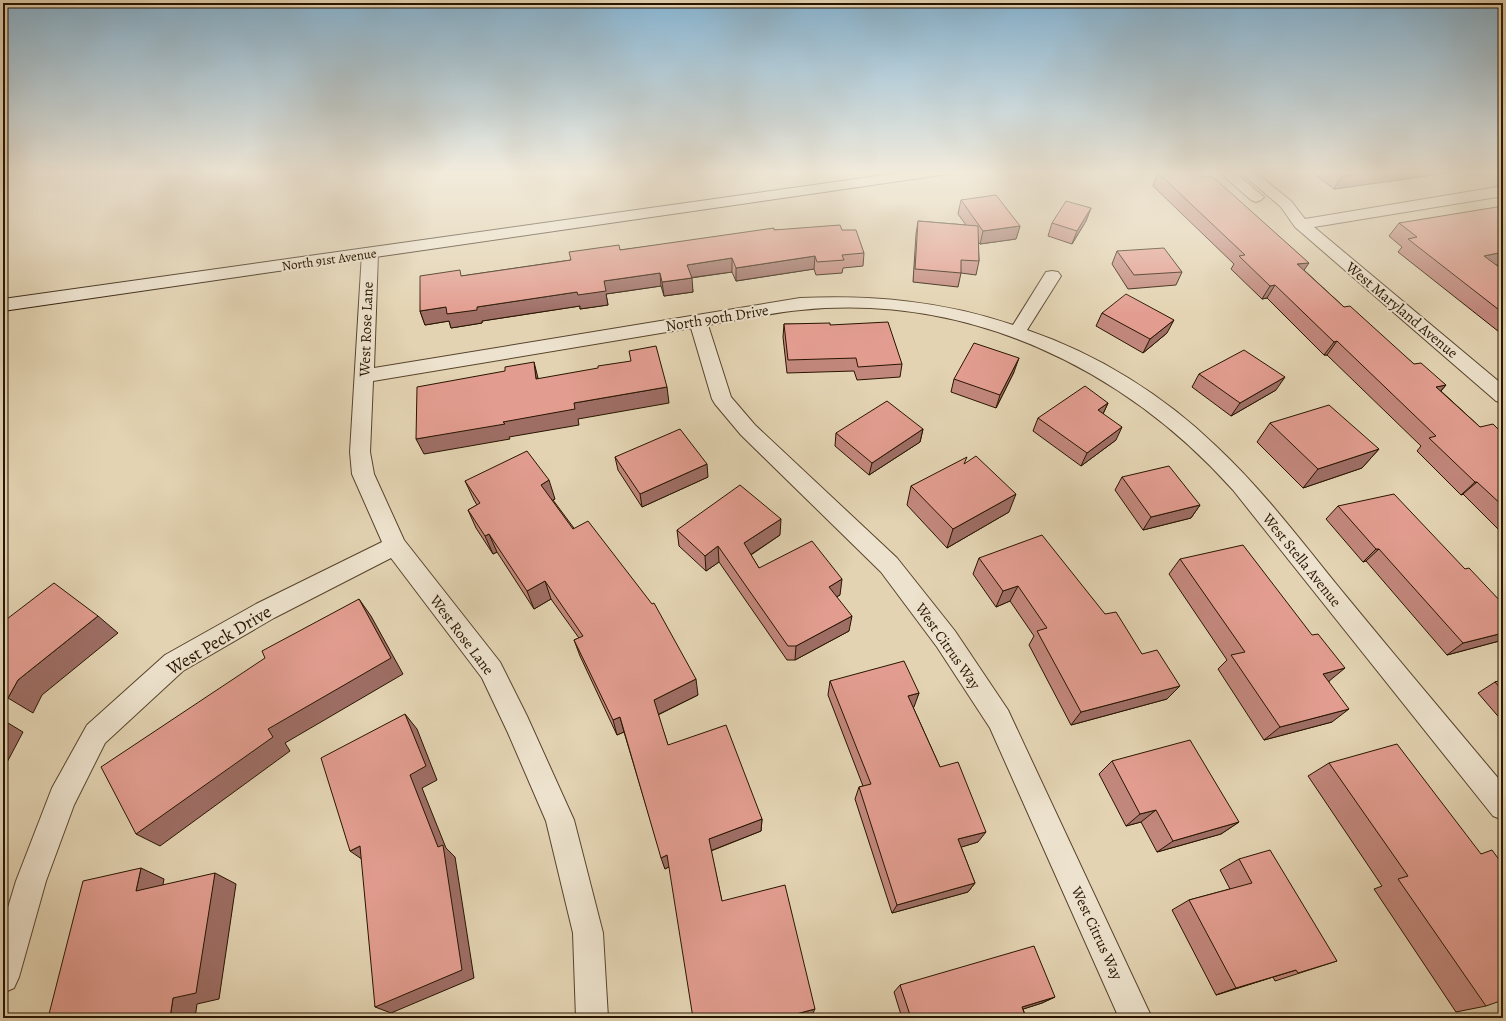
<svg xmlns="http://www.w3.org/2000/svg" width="1506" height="1021" viewBox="0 0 1506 1021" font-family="Alegreya,serif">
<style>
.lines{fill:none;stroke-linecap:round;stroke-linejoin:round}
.minor-casing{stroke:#57442c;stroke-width:2}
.secondary-casing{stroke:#281500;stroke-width:2}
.minor{fill:#ede2cd;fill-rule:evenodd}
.secondary{fill:#ede2cd;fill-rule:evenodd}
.wall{fill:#c2877c;stroke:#281500}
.shaded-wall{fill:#9e6e65;stroke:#281500}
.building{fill:#e29d90;stroke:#281500}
.labels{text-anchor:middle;stroke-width:4;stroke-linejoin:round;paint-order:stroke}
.far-street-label{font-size:13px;fill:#281500;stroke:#ede2cd}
.street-label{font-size:15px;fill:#281500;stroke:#ede2cd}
.near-street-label{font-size:18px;fill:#281500;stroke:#ede2cd}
</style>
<rect width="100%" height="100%" fill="#e3d3b2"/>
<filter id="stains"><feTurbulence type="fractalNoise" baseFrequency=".005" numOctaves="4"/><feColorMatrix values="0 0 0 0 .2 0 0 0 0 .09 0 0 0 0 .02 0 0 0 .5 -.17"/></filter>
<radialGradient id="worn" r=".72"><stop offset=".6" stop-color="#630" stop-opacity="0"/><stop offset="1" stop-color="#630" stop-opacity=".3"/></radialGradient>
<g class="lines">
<defs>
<g id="minor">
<path d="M1218,171h15l31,26 -3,3 -5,2 -5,-2z"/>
<path d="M1239,171h15l37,30 14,18 198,-33v10l-189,31 189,158v18l-7,-2 -201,-174 -14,-20z"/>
<path d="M370,248l6,1 2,4 -4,115 426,-70c74,-3 142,3 213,27l33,-53 6,-1 6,1 3,4 -34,54c70,24 137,65 190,117 48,45 88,99 129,149 52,63 105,126 157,188v36l-10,-4 -260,-326c-110,-123 -266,-197 -432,-180 -31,3 -62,10 -93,15l23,72 24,28 142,133 58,73 53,79 144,308h-33l-129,-290 -53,-81 -56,-75 -140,-137 -26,-31 -3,-5 -21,-71 -318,53 -3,71 4,22 30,66 96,122 27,54 47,104 29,113 5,85h-32l-3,-85 -27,-112 -38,-88 -26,-55 -91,-120 -117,60 -91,53 -78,72 -31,62 -28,76 -27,96 -5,11 -11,5v-69l13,-43 36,-93 35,-63 78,-70 91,-51 126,-62 -30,-68 -2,-22 12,-199 2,-4z"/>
</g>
<path id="secondary" d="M913,171h35l-2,3 -5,1 -938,136v-12z"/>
</defs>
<!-- minor casing -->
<use href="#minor" class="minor-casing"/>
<!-- secondary casing -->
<use href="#secondary" class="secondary-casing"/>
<!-- minor -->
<use href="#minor" class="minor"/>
<!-- secondary -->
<use href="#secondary" class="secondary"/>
</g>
<!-- wall -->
<g class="wall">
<path d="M1310,171h151l-127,18z"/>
<path d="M1158,173l146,97 40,37 70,57 32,21 -5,6 39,36 23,7v100l-40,-40 -2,1 -44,-44 4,-5 -94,-91h-3l-57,-57 -5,1 -31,-30 3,-5 -81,-78z"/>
<path d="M961,200l59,26 -4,13 -36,5 -2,-2 1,19 -3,14 -15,-2 -3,14 -45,-5 3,-48 2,-13 48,4 -8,-11z"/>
<path d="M1091,208l-5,13 -14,23 -24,-8 4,-13z"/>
<path d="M1399,223l97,42 7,5v65l-105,-83 4,-5 -13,-11z"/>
<path d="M774,230h68l22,23 -1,13 -20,2 -1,5 -26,2 -2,-6 -78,12 -4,-9 -41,6 2,14 -29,4 -3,-10 -55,8 2,11 -28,4v-3l-98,15v2l-31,5 -2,-7 -24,4 -5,-14 42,-35 109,-16 49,-10z"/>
<path d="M1117,251l65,21 -6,13 -48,4 -16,-25z"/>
<path d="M1102,313l65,20 -24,20 -47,-27z"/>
<path d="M784,324l46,1 72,39 -2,13 -43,3 -3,-9 -67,2 -4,-36z"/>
<path d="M1014,372l-18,36 -45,-16 3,-13z"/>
<path d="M1199,374l77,16 -45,26 -39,-29z"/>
<path d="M1108,403l-5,11 13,26 -35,26 -48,-35 5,-13z"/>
<path d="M1270,423l109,26 -17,19 -59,20 -46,-46z"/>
<path d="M923,429l-3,13 -51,33 -34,-29 1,-13z"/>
<path d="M615,457l93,20 -66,30 -24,-37z"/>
<path d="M965,463l44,49 -62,36 -40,-43 4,-19z"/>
<path d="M1122,477l78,28 -9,13 -48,12 -28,-40z"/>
<path d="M465,481l90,18 -2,1 145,195 -40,20 10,30 94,74 -1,12 -50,20 11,50 90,114 -143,-148 -4,2 -41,-137 -7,3 -37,-79 -6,-16 5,-2 -28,-39 -17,10 -37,-57 -4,2 -17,-26 -8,-18 9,-5 -3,-5z"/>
<path d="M1338,506l127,63 38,35v36l-56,15 -81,-94 -3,1 -37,-43z"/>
<path d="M677,530l103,5 -29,20 8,13 81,27 -4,2 13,34 -54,29h-8l-68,-98 -13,9 -27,-25z"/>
<path d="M979,558l126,56 37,40 38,32 -13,13 -96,26 -42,-80 5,-9 -24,-35 -14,6 -23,-33z"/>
<path d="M1180,559l149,122 3,41 -68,18 -46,-71 9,-9 -58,-86z"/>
<path d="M1503,680v42l-25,-29 17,-11z"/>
<path d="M830,681l89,12 -6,14 27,60 38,75 -17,5 14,36 -7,9 -76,21 -37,-114 4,-12 4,-1 -35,-91z"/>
<path d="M1112,761l127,61 -18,12 -64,18 -16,-30 -15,4 -27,-52z"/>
<path d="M1329,763l152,91 5,152 -30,6 -82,-123 8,-3 -74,-110z"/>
<path d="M1239,859l98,102 -62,20 -2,-4 -57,18 -44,-85 17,-10 41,-11 -10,-19z"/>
<path d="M900,985l155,12 -13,6 -19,6 3,9h-124l-8,-26z"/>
</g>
<!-- shaded-wall -->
<g class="shaded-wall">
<path d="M1382,171h79l-127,18 8,-13z"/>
<path d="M1091,208l-5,13 -14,23 5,-13z"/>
<path d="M1020,226l-4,13 -36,5 3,-13z"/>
<path d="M1503,252v12l-30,5 11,-13z"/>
<path d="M815,256l-1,13 -78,12v-13z"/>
<path d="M732,258v14l-44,6 -1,-13z"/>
<path d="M1309,263l-9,13 -3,-12z"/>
<path d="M660,273l1,13 -55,8 2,11 -28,4v-3l-98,15v2l-31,5 -2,-7 -24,4 -5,-14 26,-4h31l100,-15 27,-11z"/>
<path d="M692,278l1,14 -29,4 -2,-14z"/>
<path d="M1275,285l-8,13 -5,1 8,-13z"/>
<path d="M1174,320l-7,13 -24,20 7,-14z"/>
<path d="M1337,341l-10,14h-3l10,-13z"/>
<path d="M1019,358l-5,14 -18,36 4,-13z"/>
<path d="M534,362l4,16 -2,1z"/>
<path d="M1285,377l-9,13 -45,26 9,-13z"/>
<path d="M1446,385l-12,13 2,-11z"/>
<path d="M667,387l2,16 -91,16 1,6 -70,12 1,2 -86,15 -8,-15 87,-17 71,-19z"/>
<path d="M1108,403l-6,13 -4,-6z"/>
<path d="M1122,427l-6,13 -35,26 6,-13z"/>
<path d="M923,429l-3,13 -51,33 3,-12z"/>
<path d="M1379,449l-17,19 -59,20 15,-19z"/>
<path d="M707,464l1,13 -66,30 -2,-13z"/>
<path d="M549,480l6,19 -8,4 -6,-18z"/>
<path d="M1475,482h2l-14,12 -2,1z"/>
<path d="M1016,494l-7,18 -62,36 6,-19z"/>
<path d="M1200,505l-9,13 -48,12 8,-13z"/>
<path d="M781,519l-1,16 -36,24v-16z"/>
<path d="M489,534l8,18 -4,2 -8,-18z"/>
<path d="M718,546l1,16 -13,9 -1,-15z"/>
<path d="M1376,549h3l-13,12 -3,1z"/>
<path d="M842,579l-2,16 -13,7 2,-15z"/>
<path d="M545,581l6,18 -17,10 -7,-18z"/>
<path d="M1018,586l-8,15 -14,6 7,-16z"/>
<path d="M359,599l12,17 32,58 -118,69 5,8 -130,95 -24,-12 132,-105z"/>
<path d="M98,616l20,17 -76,62 -9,18 -25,-15 10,-18z"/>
<path d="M852,616l-3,15 -54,29 1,-14z"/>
<path d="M1503,633v7l-56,15 16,-12z"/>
<path d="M1345,668l-17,14 -5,-8z"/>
<path d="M696,679l2,16 -41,20 -3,-15z"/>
<path d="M1180,686l-13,13 -96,26 10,-13z"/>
<path d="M919,693l-5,14 -11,3 5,-14z"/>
<path d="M1349,709l-17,13 -68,18 16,-13z"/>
<path d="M405,714l12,15 20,51 -15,8 24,60 9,9 19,121 -83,35 -16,-6 35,-232z"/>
<path d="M620,717l4,15 -7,3 -4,-15z"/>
<path d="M3,720l20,12 -20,38z"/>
<path d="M1156,810l-15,12 -15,4 14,-12z"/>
<path d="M762,819l-1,12 -51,20 -1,-12z"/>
<path d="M1239,822l-18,12 -64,18 16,-11z"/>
<path d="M986,832l-8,10 -26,8 6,-11z"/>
<path d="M360,846l6,16 -16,-11z"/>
<path d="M667,855l3,11 -5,3 -4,-11z"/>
<path d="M141,868l23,11 -4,22 -24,-10z"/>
<path d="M215,873l21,11 -17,115 -22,5 -2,14h-25l3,-20z"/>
<path d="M975,883l-7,9 -76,21 5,-8z"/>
<path d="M1296,970l-23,7 -57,18 20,-7z"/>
<path d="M1055,997l-13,6 -31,10 11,-6z"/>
<path d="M815,1009l-3,6 -12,3h-19z"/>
</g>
<!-- building -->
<g class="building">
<path d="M1173,171h21l8,6 10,-1 97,87 -12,1 47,43 6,-1 64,58 7,-1 25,22 -10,2 44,40 13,-3 10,10v17h-1l1,1v54l-26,-24h-2l-46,-44 7,-2 -99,-95 -3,1 -59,-57 -5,1 -31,-30 6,-1 -87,-82z"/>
<path d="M1334,171h48l-40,5z"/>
<path d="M996,195l24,31 -37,5 -22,-31z"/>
<path d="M1066,201l25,7 -14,23 -25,-8z"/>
<path d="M1503,206v46l-19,4 19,14v43l-95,-74 9,-2 -18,-14z"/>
<path d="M918,221l60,5 1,35 -18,-1v13l-46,-4z"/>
<path d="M840,225l2,5h14l8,23 -22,2 2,5 -27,2 -2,-6 -79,12 -4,-10 -45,7 5,13 -30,4 -2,-9 -56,8 2,10 -28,4 -1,-3 -100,15v3l-30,4 -1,-7 -26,4v-35l40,-6 1,6 110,-16 -2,-8 50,-7 1,5 154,-22v2z"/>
<path d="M1164,248l18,24 -48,3 -17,-24z"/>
<path d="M1126,294l48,26 -24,19 -48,-26z"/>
<path d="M888,322l14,42 -44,3 -2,-9 -68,2 -4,-36 46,-1v2z"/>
<path d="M974,343l45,15 -19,37 -46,-16z"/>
<path d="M656,346l11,41 -93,16 1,6 -72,13 2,2 -89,15 1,-52 88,-16v-4l29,-5 2,17 62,-11v-2l33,-5 -2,-10z"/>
<path d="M1244,350l41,27 -45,26 -41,-29z"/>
<path d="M1085,386l23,17 -10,7 24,17 -35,26 -49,-35z"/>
<path d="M887,401l36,28 -51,34 -36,-30z"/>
<path d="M1329,405l50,44 -61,20 -48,-46z"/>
<path d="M680,429l27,35 -67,30 -25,-37z"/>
<path d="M527,451l22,29 -8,5 32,44 15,-8 64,83 2,-1 42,76 -42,21 14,45 58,-20 36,94 -53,20 13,62 63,-16 30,124 -34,9h-88l-26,-163 -6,3 -41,-141 -7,3 -39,-80 9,-4 -38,-55 -18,10 -38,-57 -4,2 -17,-26 12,-7 -15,-22z"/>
<path d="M976,456l40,38 -63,35 -42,-43 56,-29 -3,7z"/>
<path d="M1169,466l31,39 -49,12 -29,-40z"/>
<path d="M740,485l41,34 -37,24 15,25 53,-27 30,38 -13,8 23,29 -56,30h-8l-70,-100 -13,10 -28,-26z"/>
<path d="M1394,494l71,75 4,-1 34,36v29l-40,10 -84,-94h-3l-38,-43z"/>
<path d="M1042,535l63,79 11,-2 26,42 15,-4 23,36 -99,26 -44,-81 10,-3 -29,-42 -15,5 -24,-33z"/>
<path d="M1243,545l69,90 6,-1 27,34 -22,6 26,35 -69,18 -49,-72 14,-3 -65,-93z"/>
<path d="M54,583l44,33 -80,64 -10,18 -5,-5v-71z"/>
<path d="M359,599l32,59 -123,71 5,8 -137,97 -35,-67 164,-109 -3,-7z"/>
<path d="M904,661l15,32 -11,3 32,71 18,-5 28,70 -28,7 17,44 -78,22 -38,-118 12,-3 -41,-103z"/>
<path d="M1503,680v11l-8,-9z"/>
<path d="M405,714l21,52 -16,9 28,72 5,-2 19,125 -87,37 -15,-161 -10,5 -29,-93z"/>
<path d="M1190,740l49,82 -66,19 -17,-31 -16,4 -28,-53z"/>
<path d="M1397,744l84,110 11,-4 11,15v135l-17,6 -88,-127 10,-3 -79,-113z"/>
<path d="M1270,850l67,111 -39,12 -2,-3 -60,18 -47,-88 63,-17 -13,-24z"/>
<path d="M141,868l-5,23 79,-18 -19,120 -23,5 -3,20h-122l35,-137z"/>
<path d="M1034,946l21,51 -33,10 4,11h-115l-11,-33z"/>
</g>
<!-- sky -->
<linearGradient id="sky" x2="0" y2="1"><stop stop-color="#87b5d3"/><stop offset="0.55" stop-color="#f2ebdc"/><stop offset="1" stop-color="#f2ebdc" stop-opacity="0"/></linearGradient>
<rect width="1506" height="313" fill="url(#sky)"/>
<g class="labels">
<!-- far-street labels -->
<g class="far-street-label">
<text transform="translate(329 259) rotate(-8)" y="5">North 91st Avenue</text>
</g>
<!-- street labels -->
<g class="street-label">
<text transform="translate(1402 310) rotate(40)" y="5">West Maryland Avenue</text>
<text transform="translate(717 318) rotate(-9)" y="5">North 90th Drive</text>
<text transform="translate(366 329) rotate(-88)" y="5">West Rose Lane</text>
<text transform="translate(1302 560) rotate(51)" y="5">West Stella Avenue</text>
<text transform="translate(462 635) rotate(53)" y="5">West Rose Lane</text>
<text transform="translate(948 646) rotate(55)" y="5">West Citrus Way</text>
<text transform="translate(1097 933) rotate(65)" y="5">West Citrus Way</text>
</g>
<!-- near-street labels -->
<g class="near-street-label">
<text transform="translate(219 640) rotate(-31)" y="6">West Peck Drive</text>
</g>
</g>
<!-- margin -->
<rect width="1506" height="1021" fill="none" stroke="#e3d3b2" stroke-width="16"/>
<rect x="4" y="4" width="1498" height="1013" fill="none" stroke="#281500" stroke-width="2"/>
<rect x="8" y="8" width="1490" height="1005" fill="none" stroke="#281500"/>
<rect width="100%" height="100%" filter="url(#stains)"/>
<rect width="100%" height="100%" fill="url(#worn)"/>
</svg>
